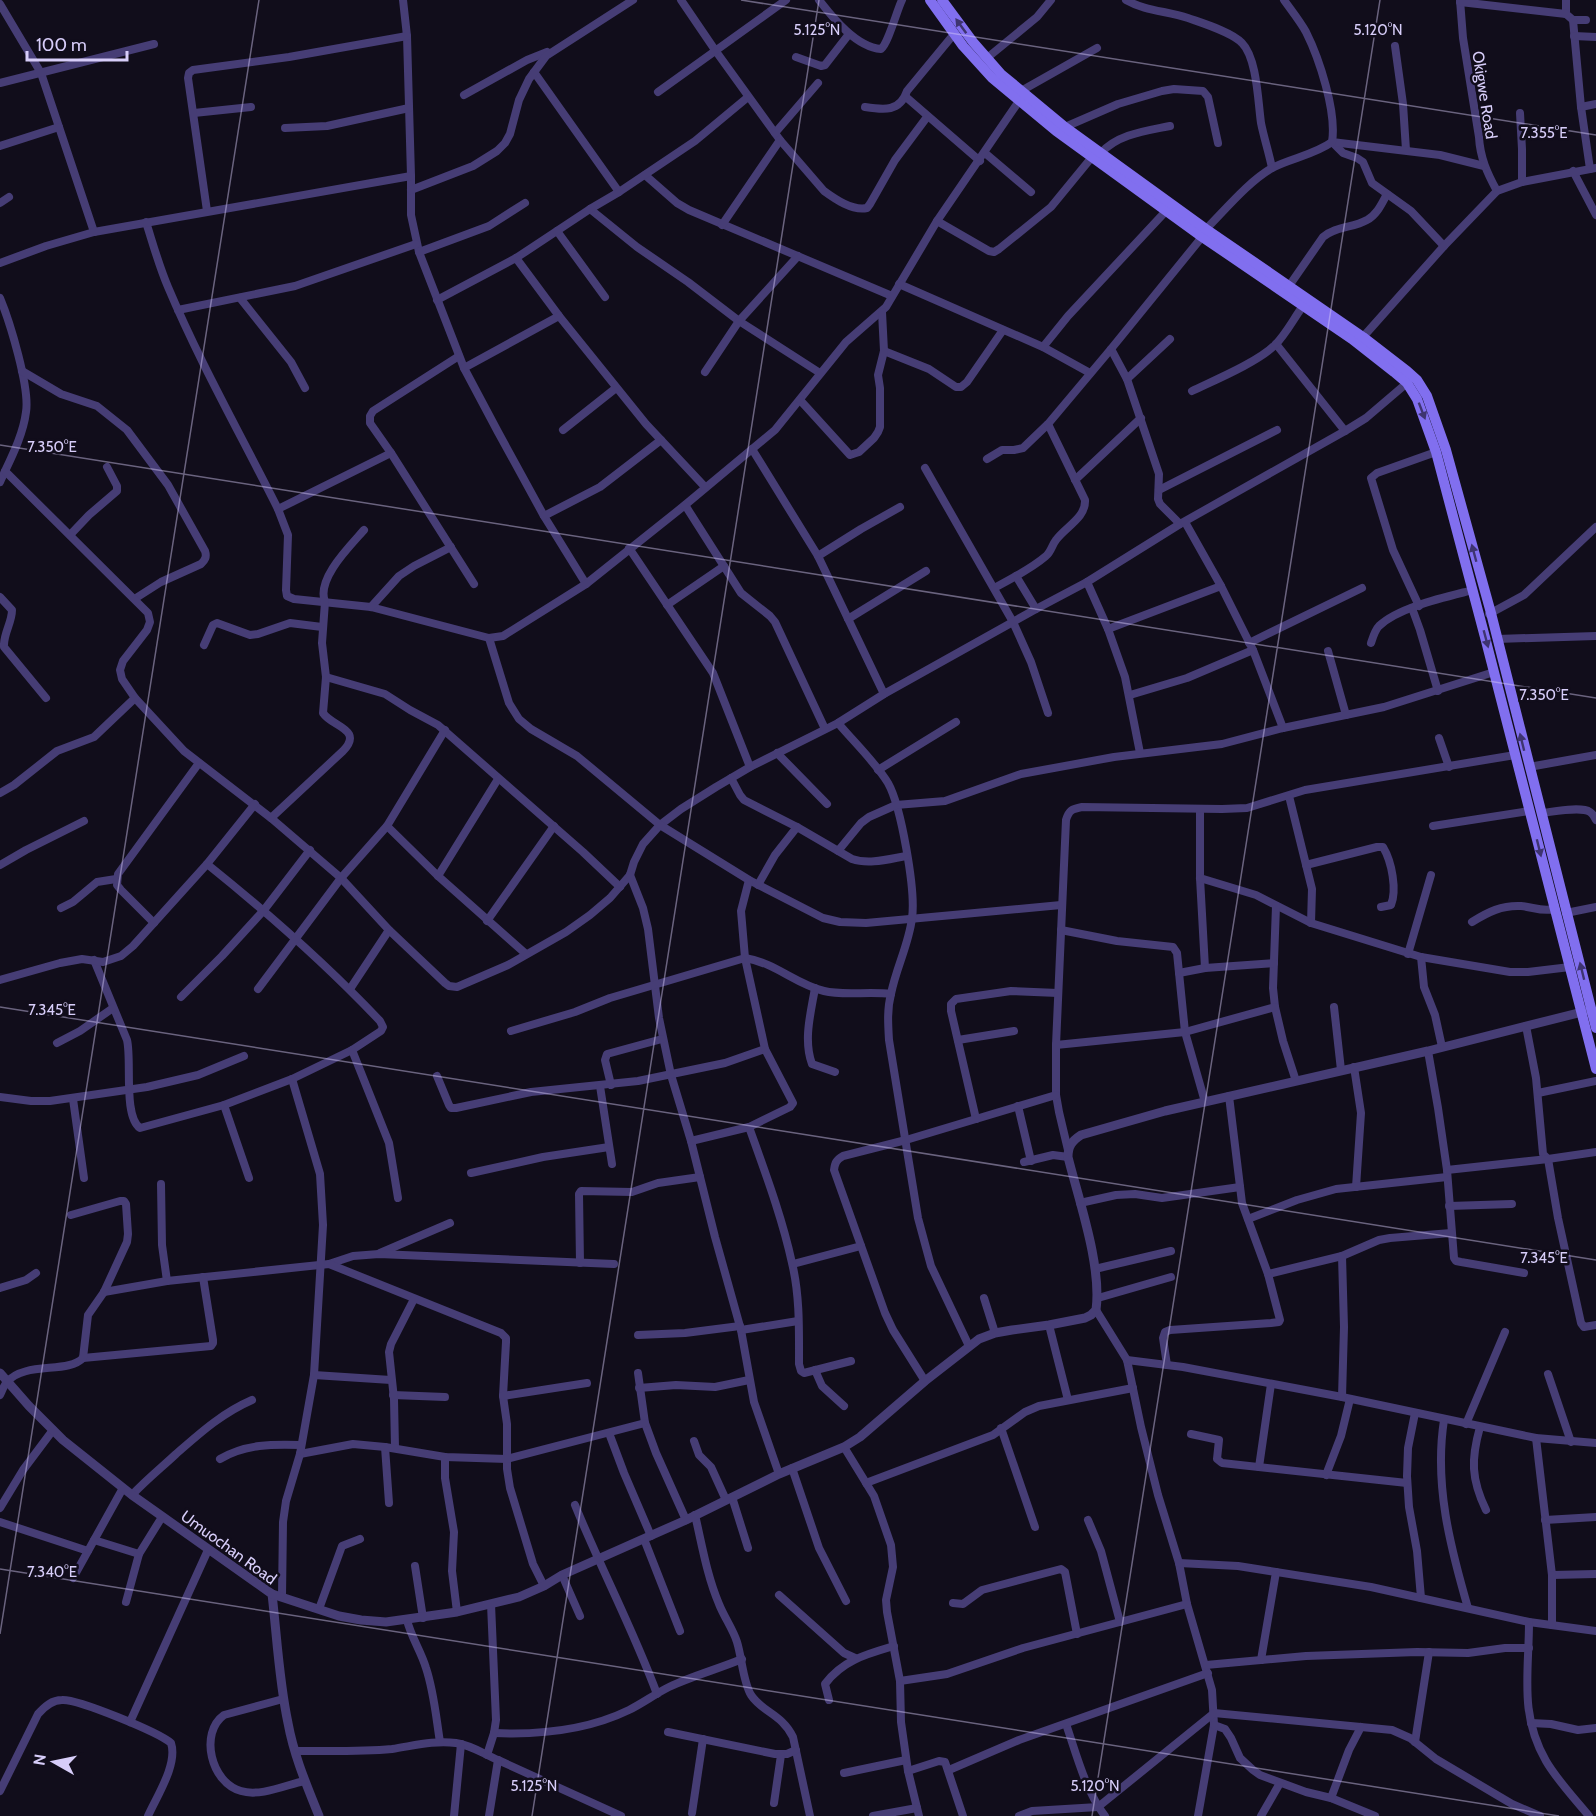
<svg xmlns="http://www.w3.org/2000/svg" width="1596" height="1816" viewBox="0 0 1596 1816" font-family="Cabin,sans-serif">
<style>
.lines{fill:none;stroke-linecap:round;stroke-linejoin:round}
.minor{stroke:#463d75;stroke-width:8}
.tertiary{stroke:#463d75;stroke-width:9}
.secondary{stroke:#816fef;stroke-width:10}
.oneway{fill:#3e3470}
.ticks{fill:none;stroke:#d7cdf9;stroke-width:1.5;stroke-opacity:0.45}
.labels{text-anchor:middle;stroke-width:5;stroke-linejoin:round;paint-order:stroke}
.street-label{font-size:16px;fill:#d7cdf9;stroke:#110d1b}
.ticks-label{font-size:15px;text-anchor:middle;fill:#d7cdf9;stroke:#110d1b;stroke-width:5;stroke-linejoin:round;paint-order:stroke}
</style>
<rect width="100%" height="100%" fill="#110d1b"/>
<g class="lines">
<!-- minor -->
<g class="minor">
<path d="M403,0l4,36 4,140v39l8,37 45,116 34,64 46,84 42,68"/>
<path d="M681,0l34,50 65,90 44,51c11,8 28,20 43,17l3,-4 25,-44 32,-43"/>
<path d="M819,0c14,18 37,47 62,49 7,-5 16,-39 21,-49"/>
<path d="M1126,0c19,11 41,11 62,18 14,5 44,14 54,25 15,15 16,59 19,80 3,15 8,30 11,45"/>
<path d="M1460,0l3,38 16,99c1,20 8,36 18,54"/>
<path d="M1566,0v14"/>
<path d="M1460,2l106,12 7,6h13"/>
<path d="M0,4l41,69 53,159"/>
<path d="M1573,20l8,87 9,62"/>
<path d="M1574,36l22,1"/>
<path d="M1395,46l8,58 3,46"/>
<path d="M796,57l25,9 4,-1 24,-31"/>
<path d="M987,58l50,-41 14,-17"/>
<path d="M534,72l85,120"/>
<path d="M0,83l154,-39"/>
<path d="M1021,91l76,-43"/>
<path d="M658,92l128,-92"/>
<path d="M464,95l63,-35 20,-8"/>
<path d="M906,97l74,64"/>
<path d="M865,107c19,3 35,5 42,-16l47,-57"/>
<path d="M1581,107l15,-3"/>
<path d="M194,113l57,-6"/>
<path d="M1520,113l2,36v33"/>
<path d="M1065,127l53,-23 44,-13 12,-2 29,2 5,6 10,46"/>
<path d="M285,128l42,-2 82,-18"/>
<path d="M775,133l43,-50"/>
<path d="M1332,142l11,11 14,5 6,4 9,21 39,28 33,35"/>
<path d="M1332,142l108,13 44,11"/>
<path d="M0,146l59,-19"/>
<path d="M985,153l46,39"/>
<path d="M1101,153c17,-19 45,-22 69,-27"/>
<path d="M1573,171l23,44"/>
<path d="M645,175l32,28 12,7 203,86"/>
<path d="M411,190l62,-24 24,-15 8,-8 5,-9 9,-34 10,-21 17,-23 87,-56"/>
<path d="M0,203l9,-6"/>
<path d="M590,209l47,38 51,35 51,39 81,52"/>
<path d="M207,211l-19,-133 1,-5 4,-3 96,-13 118,-21"/>
<path d="M937,221l52,30 5,1 5,-3 52,-42 41,-50"/>
<path d="M146,222c7,22 13,44 22,65 32,76 73,148 110,222l10,26 -2,55 1,6 7,3 77,8 118,31 14,-2 83,-52 99,-79 90,-75 71,-88 40,-35 51,-86 82,-120"/>
<path d="M722,225l58,-85"/>
<path d="M1206,229c19,-19 43,-48 66,-61 19,-10 42,-13 60,-26 5,-30 -13,-84 -26,-110 -6,-11 -15,-22 -22,-32"/>
<path d="M557,231l48,66"/>
<path d="M419,252l70,-26 36,-23"/>
<path d="M516,258l43,58 87,108 59,63"/>
<path d="M0,263l46,-17 48,-14 317,-56"/>
<path d="M899,284l144,63 47,26"/>
<path d="M1289,286l34,-49c13,-11 30,-9 44,-17 10,-5 15,-17 20,-26"/>
<path d="M0,298c10,24 30,90 26,114 -3,24 -16,48 -26,70"/>
<path d="M240,298l51,64 14,26"/>
<path d="M437,300l79,-42 74,-49 29,-17 76,-51 53,-44"/>
<path d="M178,310l117,-24 121,-42"/>
<path d="M1363,337l81,-91 53,-55 25,-9 74,-14"/>
<path d="M1276,344l69,87"/>
<path d="M1043,347l25,-31 98,-105"/>
<path d="M1111,349l16,30 32,95 -1,25 2,5 20,20"/>
<path d="M884,351l45,18 27,18h5l6,-5 36,-52"/>
<path d="M459,356l-86,55 -3,5v7l21,30 83,131"/>
<path d="M464,368l95,-52"/>
<path d="M22,371l39,23 36,12 30,24 41,55 37,66c2,6 0,9 -4,13l-40,18 -25,16"/>
<path d="M705,372l34,-51 59,-65"/>
<path d="M1127,379l43,-40"/>
<path d="M1192,391c23,-11 66,-29 83,-46 11,-11 19,-27 28,-39"/>
<path d="M800,400l50,55 9,-3 15,-14 4,-6 2,-5v-39l-2,-13 6,-24 -2,-39"/>
<path d="M563,430l53,-42"/>
<path d="M752,449l66,107 66,138"/>
<path d="M987,459l15,-9h12l9,-2 25,-24 63,-75 91,-112"/>
<path d="M925,468l88,154 18,40 17,51"/>
<path d="M5,471l143,142 2,9 -3,8 -24,31 -3,9 2,9 13,19 49,53 87,67 70,60 48,52 56,53 4,3 8,1 51,-22 58,-33 24,-17 20,-17 20,-23 4,-13 9,-18 17,-19 21,-16 35,-22 34,-20 88,-44 46,-29 152,-85 51,-27 93,-58 165,-93 21,-13 41,-35"/>
<path d="M1075,480l66,-62"/>
<path d="M1159,490l118,-60"/>
<path d="M685,505l56,88 29,23 5,6 50,107"/>
<path d="M278,509l113,-56"/>
<path d="M544,516l56,-29 61,-47"/>
<path d="M1185,522l36,64 32,64 30,78"/>
<path d="M70,535l19,-20 28,-24v-5l-10,-19"/>
<path d="M629,548l84,125 37,94"/>
<path d="M818,556l43,-27 39,-22"/>
<path d="M1016,576l20,33"/>
<path d="M1087,582l21,47 17,48 15,76"/>
<path d="M994,588c17,-9 37,-19 52,-32 5,-4 6,-11 10,-16 9,-13 30,-22 29,-40l-37,-76"/>
<path d="M0,597l12,13c0,13 -9,24 -8,37l42,51"/>
<path d="M667,605l57,-39"/>
<path d="M1419,606l-26,-56 -22,-72 6,-5 59,-21"/>
<path d="M371,607l28,-31 15,-10 37,-19"/>
<path d="M1412,608l8,22 18,61"/>
<path d="M1489,614l35,-19 72,-68"/>
<path d="M848,619l78,-48"/>
<path d="M1108,629l113,-43"/>
<path d="M489,638l20,65 10,16 12,10 46,27 83,69 89,55 74,38 17,4 26,1 195,-18"/>
<path d="M1497,639l99,-3"/>
<path d="M1249,643l113,-55"/>
<path d="M1371,643c2,-6 4,-13 8,-17 20,-19 67,-29 94,-36"/>
<path d="M204,645l9,-20 4,-2 33,12 8,-1 32,-11 32,4"/>
<path d="M1328,651l18,64"/>
<path d="M326,677l59,17 25,16 28,15 145,127 37,35"/>
<path d="M1130,695l57,-17 66,-28"/>
<path d="M838,723c15,18 38,40 50,60 13,23 28,108 24,135 -3,26 -16,50 -21,76 -4,15 -3,30 -2,46l29,178 13,48 38,80"/>
<path d="M1439,738l10,29"/>
<path d="M777,753l50,51"/>
<path d="M1529,767l67,-12"/>
<path d="M878,770l78,-48"/>
<path d="M731,778l9,17 4,5 53,27 55,32c17,6 37,0 54,-3"/>
<path d="M0,793l14,-8 43,-34 37,-14 41,-39"/>
<path d="M1289,796l23,93 -1,34"/>
<path d="M1200,809v69l5,90"/>
<path d="M1541,813c11,-1 40,-7 49,-1 3,2 5,6 6,8"/>
<path d="M271,818l72,-67c21,-22 -11,-24 -20,-38l3,-36 -4,-34 3,-41c-9,-23 25,-56 39,-72"/>
<path d="M387,826l51,50 88,78"/>
<path d="M1433,826l96,-15"/>
<path d="M838,851l23,-28 8,-6 27,-12 49,-4 76,-27 93,-17 108,-13 61,-16 101,-21 110,-35"/>
<path d="M0,865l26,-15 58,-29"/>
<path d="M1306,865l71,-18h6c9,15 14,43 8,58l-10,2"/>
<path d="M630,875l13,33 5,21 11,89 12,57 20,66 24,96 26,93 13,72 25,72"/>
<path d="M438,876l60,-97"/>
<path d="M1200,878l56,17 55,28 110,34 89,15h18l42,-5"/>
<path d="M758,885l17,-30 22,-28"/>
<path d="M1276,906l-3,82 2,19 8,34 13,40"/>
<path d="M61,908l12,-6 24,-20 19,-3"/>
<path d="M1566,913l30,-6"/>
<path d="M487,921l67,-95"/>
<path d="M1472,922c16,-10 30,-17 49,-16 12,1 21,6 33,3"/>
<path d="M154,923l-33,-33 -4,-5 1,-11 81,-111"/>
<path d="M1061,930l56,11 56,6 4,6 8,79 20,70"/>
<path d="M1408,954l23,-79"/>
<path d="M1421,957l3,30 11,28 7,32"/>
<path d="M94,960l33,80c5,20 -4,76 13,88l84,-23 68,-26 60,-29 29,-19 2,-4 -3,-6c-54,-57 -112,-108 -173,-157"/>
<path d="M1179,973l26,-5 69,-5"/>
<path d="M0,980l60,-17 22,-4 21,3 18,-6 12,-10 74,-82 48,-60"/>
<path d="M815,988c-4,24 -12,52 -3,76l23,8"/>
<path d="M258,989l83,-111 46,-52 58,-96"/>
<path d="M350,989l39,-59"/>
<path d="M181,997l41,-41 42,-46 46,-60"/>
<path d="M1334,1007l7,63"/>
<path d="M1526,1026l10,52 7,76 5,5 10,59 23,105 3,4 12,-2"/>
<path d="M511,1031l64,-19 35,-14 135,-40c31,5 50,26 79,33 19,5 45,0 67,3"/>
<path d="M958,1040l56,-9"/>
<path d="M57,1043l23,-12 33,-23"/>
<path d="M1056,1045l129,-13 90,-25"/>
<path d="M352,1050l37,93 9,55"/>
<path d="M1428,1051l10,57 9,62 7,88 2,3 5,1 63,11"/>
<path d="M1354,1067l7,46 -5,74"/>
<path d="M437,1076l12,29 2,3h5l75,-16 107,-11 87,-18 40,-14"/>
<path d="M611,1085l-6,-25 2,-6 55,-15"/>
<path d="M600,1086l12,78"/>
<path d="M1538,1093l58,-12"/>
<path d="M0,1097l31,4h19l97,-14 51,-12 46,-19"/>
<path d="M73,1099l11,79"/>
<path d="M224,1105l25,73"/>
<path d="M1018,1106l13,55"/>
<path d="M976,1119l-25,-108v-7l5,-5 55,-8 47,2"/>
<path d="M749,1127c16,45 33,90 43,136 8,33 7,68 7,101l2,7 3,2 47,-12"/>
<path d="M691,1141l58,-14 41,-20 3,-4 -28,-54 -20,-91 -4,-47 8,-31"/>
<path d="M1068,1150l-9,-38 -3,-17v-50l10,-225c3,-10 6,-11 16,-13l140,2 25,-1 58,-18 210,-35"/>
<path d="M1024,1162l29,-7 15,2"/>
<path d="M1447,1170l101,-11 48,-7"/>
<path d="M471,1173l72,-16 66,-10"/>
<path d="M161,1184l1,61 5,36"/>
<path d="M1080,1203l36,-8 19,-1 27,4 78,-11"/>
<path d="M1449,1206l63,-2"/>
<path d="M1248,1219l49,-19 39,-11 111,-12"/>
<path d="M380,1253l70,-30"/>
<path d="M580,1263l-1,-69 2,-3 51,1 26,-9 42,-6"/>
<path d="M329,1264l24,-8 26,-2 235,10"/>
<path d="M793,1264l68,-18"/>
<path d="M1095,1269l76,-18"/>
<path d="M1268,1274l74,-18 37,-16 11,-2 61,-5"/>
<path d="M0,1288l26,-8 10,-7"/>
<path d="M104,1292l63,-11 162,-17 172,69 5,5v4l-3,54 4,28v45l3,19 23,76 11,22"/>
<path d="M984,1298l11,35"/>
<path d="M1098,1298l73,-21"/>
<path d="M1096,1310l31,50 14,67 17,68 21,68 8,41 25,86 2,35 -16,91"/>
<path d="M1049,1325l19,75"/>
<path d="M741,1330l57,-9"/>
<path d="M638,1335l47,-2 55,-7"/>
<path d="M83,1358l128,-12 2,-3v-3l-10,-63"/>
<path d="M1127,1360l56,7 159,30 194,41 60,5"/>
<path d="M1167,1365l-4,-27 2,-6 5,-2 101,-7 8,-1 1,-2 -12,-46 -26,-71 -13,-107"/>
<path d="M815,1370l7,16 22,20"/>
<path d="M638,1373l7,50 11,30 30,67"/>
<path d="M1548,1374l23,68"/>
<path d="M314,1375l77,5"/>
<path d="M925,1381l-32,-51 -8,-17 -51,-143c1,-7 2,-10 9,-14l63,-16 150,-45"/>
<path d="M639,1388l37,-3 39,2 34,-7"/>
<path d="M0,1395c2,-4 4,-10 7,-13 18,-21 61,-8 76,-24l5,-43 16,-23 23,-50 1,-8 -2,-30 -2,-3h-4l-49,14"/>
<path d="M393,1395l52,2"/>
<path d="M503,1396l84,-13"/>
<path d="M1342,1397l2,-70 -2,-71"/>
<path d="M1415,1413l-7,35 -1,28 2,31 8,44 4,47"/>
<path d="M1444,1420c-10,64 6,126 24,188"/>
<path d="M1466,1424l39,-92"/>
<path d="M1480,1427c-9,32 -9,52 6,83"/>
<path d="M1001,1428l34,99"/>
<path d="M609,1433l15,40 27,63"/>
<path d="M1191,1434l28,6 -2,19 5,4 185,20"/>
<path d="M1536,1438l16,137 44,-1"/>
<path d="M694,1441l5,14 12,12 15,33"/>
<path d="M385,1447l4,56"/>
<path d="M844,1447l30,49 17,49 2,22 -7,33 1,12 13,69 1,41 7,49 11,45"/>
<path d="M395,1448l-1,-49 -5,-47 2,-8 23,-45"/>
<path d="M300,1454l53,-10 32,3 60,10 62,2 138,-36"/>
<path d="M445,1457v21l9,54 -2,39 5,41"/>
<path d="M220,1459c25,-15 53,-15 81,-14"/>
<path d="M1259,1467l12,-83"/>
<path d="M792,1468l27,80 27,53"/>
<path d="M1326,1475l15,-39 9,-37"/>
<path d="M866,1483l127,-48 32,-23 14,-6 94,-18"/>
<path d="M132,1495c14,-15 29,-27 44,-41 24,-21 46,-41 76,-54"/>
<path d="M732,1497l16,51"/>
<path d="M575,1505c26,64 58,124 82,189"/>
<path d="M0,1508l23,-38 30,-40"/>
<path d="M695,1515c7,30 12,61 24,89 5,13 14,25 18,38 5,16 6,40 14,53 11,17 31,19 42,42l17,79"/>
<path d="M1088,1520l13,31 19,71"/>
<path d="M1545,1520l51,-3"/>
<path d="M0,1522l88,29"/>
<path d="M644,1539l36,92"/>
<path d="M94,1540l45,14"/>
<path d="M1179,1563l59,3 133,21 158,35 67,9"/>
<path d="M415,1566l8,52"/>
<path d="M562,1575l18,41"/>
<path d="M1552,1575v50"/>
<path d="M73,1578l50,-90"/>
<path d="M779,1595l65,58 11,5"/>
<path d="M282,1597l1,-75 3,-21 14,-47 14,-79 9,-150 -3,-51 -28,-95"/>
<path d="M126,1602l13,-48 23,-37"/>
<path d="M953,1603l10,1 19,-14 79,-21 4,3 12,62"/>
<path d="M319,1609l23,-63 18,-7"/>
<path d="M407,1620c4,17 14,31 19,48 8,24 10,49 14,74"/>
<path d="M1529,1622c0,51 -10,92 17,139 11,19 29,38 43,55"/>
<path d="M1261,1660l15,-88"/>
<path d="M1206,1665l100,-9 111,-4 51,1 37,-5h24"/>
<path d="M900,1681l47,-7 76,-26 164,-44"/>
<path d="M283,1699l-59,16c-25,18 -13,68 17,76 19,6 45,-6 63,-10"/>
<path d="M829,1700l-4,-16c18,-24 42,-30 69,-38"/>
<path d="M130,1722l78,-172"/>
<path d="M1531,1723l20,1 27,6 18,-2"/>
<path d="M1066,1724c10,29 20,68 39,92"/>
<path d="M1214,1725l11,4 6,9 9,20 13,12 7,5 46,17 25,6 44,18"/>
<path d="M668,1732l107,22h12l9,-4"/>
<path d="M494,1733c46,2 94,-3 135,-23 14,-7 26,-16 40,-23 23,-11 49,-18 73,-28"/>
<path d="M1415,1742l14,-90"/>
<path d="M295,1751c32,0 65,1 97,-2 21,-3 42,-9 64,-6 15,2 28,11 42,17l123,56"/>
<path d="M487,1755l7,-22 2,-13 -5,-116"/>
<path d="M949,1770l70,-30 189,-67"/>
<path d="M908,1771l31,-10 6,1 18,54"/>
<path d="M844,1773l62,-13"/>
<path d="M0,1791l38,-77c7,-8 14,-14 24,-14 16,-1 96,32 109,43 7,21 -14,53 -23,73"/>
<path d="M1331,1798l18,-48 12,-23"/>
<path d="M774,1803l7,-48"/>
<path d="M692,1813l11,-74"/>
<path d="M454,1816l7,-72"/>
<path d="M489,1816l9,-56"/>
<path d="M873,1816l44,-8"/>
<path d="M1019,1816l13,-5 66,-4 116,-94 178,17 18,8 26,21 76,45 28,12"/>
<path d="M1261,1816l19,-33"/>
</g>
<!-- tertiary -->
<g class="tertiary">
<path d="M0,1373l29,33 34,34 69,55 140,99c5,43 7,87 16,129 6,33 19,63 31,93"/>
<path d="M272,1594l67,22 22,4 25,2 71,-10 62,-15 25,-11 18,-11 124,-55 93,-46 65,-27 16,-10 65,-56 54,-42 16,-6 17,-3 37,-5 36,-7 6,-3 5,-5c6,-44 -17,-109 -28,-153 0,-11 4,-16 13,-22l84,-24 263,-60 158,-40"/>
</g>
<!-- secondary -->
<g class="secondary">
<path d="M930,0l33,46 29,32 64,53 142,103 154,105 42,33 13,11 10,16 19,53 50,189 110,428"/>
<path d="M942,0l31,42 28,32 64,53 141,102 157,108 44,34 10,9 10,16 19,54 45,163 105,415"/>
</g>
</g>
<!-- one-way arrows -->
<defs><path id="oneway-solid" d="M-6-.8H1V-3.2L6.5 0L1 3.2V.8H-6Z" transform="scale(1.5)"/></defs>
<g class="oneway">
<use href="#oneway-solid" transform="translate(961 26) rotate(-126)"/>
<use href="#oneway-solid" transform="translate(1422 411) rotate(69)"/>
<use href="#oneway-solid" transform="translate(1474 553) rotate(-105)"/>
<use href="#oneway-solid" transform="translate(1486 639) rotate(75)"/>
<use href="#oneway-solid" transform="translate(1522 742) rotate(-104)"/>
<use href="#oneway-solid" transform="translate(1539 848) rotate(76)"/>
<use href="#oneway-solid" transform="translate(1582 971) rotate(-104)"/>
</g>
<!-- ticks -->
<path class="ticks" d="M741,0l855,135M0,445l1596,253M0,1007l1596,253M0,1569l1559,247M0,1634l259,-1634M532,1816l287,-1816M1092,1816l288,-1816"/>
<g class="labels">
<!-- street labels -->
<g class="street-label">
<text transform="translate(1485 95) rotate(81)" y="6">Okigwe Road</text>
<text transform="translate(229 1547) rotate(36)" y="6">Umuochan Road</text>
</g>
</g>
<g class="ticks-label">
<text x="817" y="35">5.125°N</text>
<text x="1378" y="35">5.120°N</text>
<text x="1544" y="138">7.355°E</text>
<text x="52" y="452">7.350°E</text>
<text x="1544" y="700">7.350°E</text>
<text x="52" y="1015">7.345°E</text>
<text x="1544" y="1263">7.345°E</text>
<text x="52" y="1577">7.340°E</text>
<text x="534" y="1791">5.125°N</text>
<text x="1095" y="1791">5.120°N</text>
</g>
<!-- north arrow -->
<g transform="translate(54 1762) rotate(279)" stroke="#110d1b" stroke-width="4.5" paint-order="stroke">
<path d="M0-4.5L10 22L0 15L-10 22Z" fill="#d7cdf9"/>
<text y="-9" font-size="16" font-weight="bold" text-anchor="middle" fill="#d7cdf9">N</text>
</g>
<!-- scale -->
<path d="M27 51v9h100v-9" fill="none" stroke="#d7cdf9" stroke-width="3"/>
<text x="36" y="51" font-size="18" fill="#d7cdf9" stroke="#110d1b" stroke-width="4.5" paint-order="stroke">100 m</text>
</svg>
